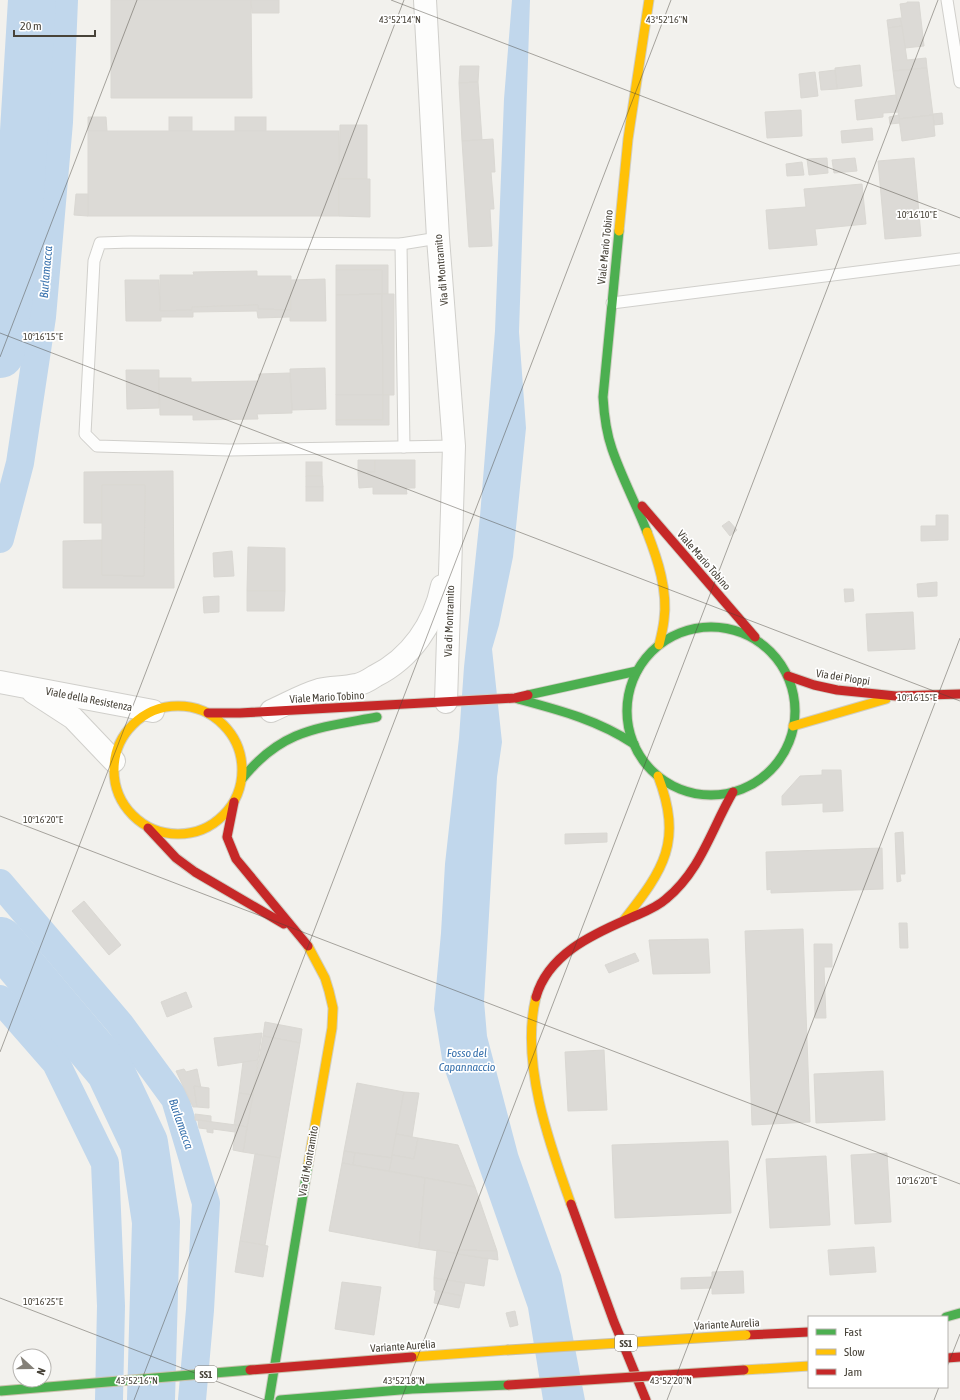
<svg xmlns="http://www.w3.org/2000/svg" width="960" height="1400" viewBox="0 0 960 1400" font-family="'Asap Condensed',sans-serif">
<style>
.water{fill:#c1d7ec}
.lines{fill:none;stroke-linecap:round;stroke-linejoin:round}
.canal{stroke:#c1d7ec;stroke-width:28}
.river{stroke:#c1d7ec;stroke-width:48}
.building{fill:#dcdad6;stroke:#dad8d3}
.lane-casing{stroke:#d0cfcb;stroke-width:13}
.street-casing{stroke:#d0cfcb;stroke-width:24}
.fast-casing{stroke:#d0cec4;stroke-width:11}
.slow-casing{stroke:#d0cec4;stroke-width:11}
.jam-casing{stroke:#d0cec4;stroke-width:11}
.lane{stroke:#fdfdfc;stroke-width:11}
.street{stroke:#fdfdfc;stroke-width:22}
.fast{stroke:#4caf50;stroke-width:9}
.slow{stroke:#ffc107;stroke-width:9}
.jam{stroke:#c62828;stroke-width:9}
.fast-bridge-casing{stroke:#c8c0aa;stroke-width:11;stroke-linecap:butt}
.slow-bridge-casing{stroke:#c8c0aa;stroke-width:11;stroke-linecap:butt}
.jam-bridge-casing{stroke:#c8c0aa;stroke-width:11;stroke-linecap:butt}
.fast-bridge{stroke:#4caf50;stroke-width:9}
.slow-bridge{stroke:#ffc107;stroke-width:9}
.jam-bridge{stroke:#c62828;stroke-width:9}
.ticks{fill:none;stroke:#484339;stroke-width:1;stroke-opacity:0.45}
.labels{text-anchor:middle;stroke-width:3.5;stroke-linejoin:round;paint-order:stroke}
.shield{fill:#fff;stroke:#7f7b74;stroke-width:1}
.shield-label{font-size:10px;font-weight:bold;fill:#484339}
.street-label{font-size:11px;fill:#484339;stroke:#fff}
.water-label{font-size:12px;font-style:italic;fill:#3972ad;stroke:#fff}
.ticks-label{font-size:10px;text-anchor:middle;fill:#484339;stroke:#fff;stroke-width:3.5;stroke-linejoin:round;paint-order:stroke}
</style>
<rect width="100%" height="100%" fill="#f2f1ed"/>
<!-- water -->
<path class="water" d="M512,0h18l-11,332 7,96 -13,129 -14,68 -7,24 10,93 -5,35 -13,224 3,35 31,118 43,121 24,125h-42l-15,-92 -85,-243 -9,-56 7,-76 4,-69 14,-126 5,-71 16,-151 15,-185 9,-232z"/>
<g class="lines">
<!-- canal -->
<g class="canal">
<path d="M0,539l20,-76 22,-146 17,-195 5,-122"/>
<path d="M0,883l120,141 55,75 31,104 -6,107 -8,90"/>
<path d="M0,999l56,64 49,100 6,143 -2,94"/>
</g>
<!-- river -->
<g class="river">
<path d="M0,354l13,-82 7,-75 12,-197"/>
<path d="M0,941l110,130 34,72 12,79 -5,178"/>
</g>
</g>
<!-- building -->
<g class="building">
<path d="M111,0h140l1,98h-141z"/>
<path d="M251,0h28v13h-27z"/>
<path d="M907,2h12l5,44 -19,2 -5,-30h2l-2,-14 7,-1z"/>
<path d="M900,18l2,8 -14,2 -1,-8z"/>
<path d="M902,26l5,34 19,-2 1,10 -34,3 -5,-43z"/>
<path d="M860,65l2,21 -25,3 -2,-21z"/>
<path d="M460,66h19l-1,16 -19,1z"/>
<path d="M927,68l6,47 -34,4 -6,-48z"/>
<path d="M835,70l2,19 -16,1 -2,-18z"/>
<path d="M815,72l3,24 -17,2 -2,-24z"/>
<path d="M478,82l4,58 -20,1 -3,-58z"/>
<path d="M896,95l3,17 -16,1v4l-26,3 -2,-20z"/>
<path d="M801,110l1,26 -35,2 -2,-26z"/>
<path d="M942,113l1,11 -9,1 -1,-11z"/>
<path d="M899,115l1,8 -10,1 -1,-7z"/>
<path d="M933,115l2,21 -33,5 -3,-22z"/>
<path d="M88,117h18l1,14h-19z"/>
<rect x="169" y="117" width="23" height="14"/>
<rect x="235" y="117" width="31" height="14"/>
<path d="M340,125h27v54h-28z"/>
<path d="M872,128l1,12 -31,3 -1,-12z"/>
<rect x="88" y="131" width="251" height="85"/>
<path d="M493,139l2,33h-4l3,37h-4l2,37 -23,1 -7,-106z"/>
<path d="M827,158l1,15 -19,2 -2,-16z"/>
<path d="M855,158l2,13 -23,2 -2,-13z"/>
<path d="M914,158l7,78 -36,3 -7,-78z"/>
<path d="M802,162l2,13 -17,1 -1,-12z"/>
<path d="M339,179h31v38l-31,-1z"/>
<path d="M862,184l4,40 -51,5 2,16 -48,4 -3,-39 40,-3 -2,-18z"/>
<path d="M76,194h12v22l-14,-1z"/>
<path d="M336,265h52v29h-6v-24h-46z"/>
<path d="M336,270h46v24l-46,1z"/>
<path d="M257,271v5h34v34l-33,-1v-4l-66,2v3l-32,1v-36h34l-1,-3z"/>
<path d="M325,279l1,42h-36v-4l-32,1 -1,-7 -64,1v5h-32v4h-35l-1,-41h34l1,31 32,-1v-3l66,-2v4l33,1v-30z"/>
<path d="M382,294l1,101h-47v-100z"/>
<path d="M382,294h12v101h-11z"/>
<path d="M325,368l1,41 -34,1 -2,-41z"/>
<path d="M126,370h33v38l-32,1z"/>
<path d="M290,373l2,40 -35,1 1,5 -65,1v-5h-33l-1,-37h32v4l68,-1v-7z"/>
<rect x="336" y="395" width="47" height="25"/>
<path d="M383,395h6v30h-53v-5h47z"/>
<path d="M358,460h17v12l-17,1z"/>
<path d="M375,460h40v28h-9l1,6h-34v-7l-14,1 -1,-15 17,-1z"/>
<rect x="306" y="462" width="16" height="14"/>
<path d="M173,471l1,117h-111v-47l39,-1v35l42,1 1,-91h-43v38h-18v-51z"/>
<path d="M306,476h16l1,11h-17z"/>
<path d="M102,485h43l-1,91 -42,-1z"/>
<rect x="306" y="487" width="17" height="14"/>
<path d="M936,515h12v25l-27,1v-15h15z"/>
<path d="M729,521l8,9 -7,6 -8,-10z"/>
<path d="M248,547l37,1v43h-38z"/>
<path d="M232,551l2,25 -20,1 -1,-24z"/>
<path d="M937,582v14l-19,1 -1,-13z"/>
<path d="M844,589h9l1,12 -9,1z"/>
<path d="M247,591h38l-1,20h-37z"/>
<path d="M219,596v16l-15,1 -1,-16z"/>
<path d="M913,612l2,37 -47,2 -2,-37z"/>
<path d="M822,770h19l2,41 -20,1v-9l-41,2v-9l18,-20 22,-1z"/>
<path d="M903,832l2,42h-5l1,7 -4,1 -2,-49z"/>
<path d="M607,833v9l-42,2v-10z"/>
<path d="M882,848l1,41 -112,4v-4l-4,1 -1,-38z"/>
<path d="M84,901l37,44 -12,10 -37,-44z"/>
<path d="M899,923h8l1,25h-8z"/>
<path d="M803,929l7,193 -58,3 -7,-194z"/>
<path d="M708,939l2,34 -57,1 -4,-34z"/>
<path d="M814,944h18v23h-8l2,51h-11z"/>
<path d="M635,953l4,8 -30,12 -4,-8z"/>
<path d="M186,992l6,15 -25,10 -6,-15z"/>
<path d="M265,1022l37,7 -2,14 -37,-7z"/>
<path d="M262,1033l-4,27 -40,6 -4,-28z"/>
<path d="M263,1036l37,7 -20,115 -37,-6z"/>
<path d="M604,1050l3,60 -39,1 -3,-59z"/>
<path d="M258,1060l-5,35 -14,-2 4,-31z"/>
<path d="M184,1069l2,3 11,-3 4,19 -7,-2 3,21h-4l-17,-36z"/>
<path d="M883,1071l2,49 -69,3 -2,-49z"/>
<path d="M357,1083l47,9 -12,66 -48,-7z"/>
<path d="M194,1086l15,2v20l-12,-1z"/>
<path d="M404,1092l15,1 -7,44 -16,-3z"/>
<path d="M239,1093l14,2 -6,32 -13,-2z"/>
<path d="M195,1114l16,2v6l-16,-2z"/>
<path d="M198,1120l38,5 -1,7 -22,-3v4l-6,-1v-3l-8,-1z"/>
<path d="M236,1125l11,2 -4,25 -10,-2z"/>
<path d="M396,1134l22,4 -4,21 -22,-4z"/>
<path d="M418,1138l40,7 17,42 -86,-16 3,-16 22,4z"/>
<path d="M728,1141l3,72 -116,5 -3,-73z"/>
<path d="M344,1151l11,2 -2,12 -11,-2z"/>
<path d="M355,1153l37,5 -3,13 -36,-6z"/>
<path d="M887,1153l4,69 -36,2 -4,-69z"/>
<path d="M255,1154l25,4 -15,87 -25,-4z"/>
<path d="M826,1156l4,69 -60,3 -4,-69z"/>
<path d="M342,1163l83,15 -6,70 -90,-17z"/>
<path d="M425,1178l50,9 22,64 -39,-1v4l-39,-6z"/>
<path d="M240,1241l28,5 -5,31 -28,-5z"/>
<path d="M874,1247l2,25 -46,3 -2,-25z"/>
<path d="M437,1250l51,9 -4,27 -50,-8z"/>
<path d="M458,1250l39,1 1,9 -40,-6z"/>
<path d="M743,1271l1,22 -32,1v-6l-31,1v-11l31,-1v-5z"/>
<path d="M434,1278l31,5 -3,13 -28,-6z"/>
<path d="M342,1282l39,5 -7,48 -39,-6z"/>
<path d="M436,1291l26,5 -3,12 -25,-5z"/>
<path d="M515,1311l3,14 -8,2 -4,-14z"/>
</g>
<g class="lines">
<defs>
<g id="lane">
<path d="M947,0l13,82"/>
<path d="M438,238l-37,6 -271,-2 -30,1 -6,18 -9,173 12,12 132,4 225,-4"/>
<path d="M401,244l3,203"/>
<path d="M612,303l348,-44"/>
</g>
<g id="street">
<path d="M425,0l13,238 16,208 -8,256"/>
<path d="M0,682l153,29"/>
<path d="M33,692l40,26 41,43"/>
<path d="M271,711c16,-7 31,-16 48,-21 12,-3 25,-2 37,-5 6,-1 13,-5 19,-9 36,-18 59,-52 67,-90"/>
</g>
<g id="fast">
<path d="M619,231l-16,166c1,17 3,35 9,52 10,29 24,55 35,83"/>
<circle cx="711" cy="711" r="84"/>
<path d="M528,695l109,-24"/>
<path d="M518,699c41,11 80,21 116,45"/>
<path d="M242,779c40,-50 76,-51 135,-62"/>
<path d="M946,1317l14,-4"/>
<path d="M269,1400l39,-235"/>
<path d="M280,1400l132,-11 96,-4"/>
</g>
<g id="slow">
<path d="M619,231l9,-92 21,-139"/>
<path d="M647,532c11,28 21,59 17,88 -1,9 -3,17 -5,25"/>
<circle cx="178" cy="770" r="64"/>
<path d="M793,726l93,-27"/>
<path d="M624,920c40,-51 59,-78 34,-144"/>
<path d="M536,997c-16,65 13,146 35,207"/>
<path d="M308,1165l24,-137 1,-20 -4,-17 -4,-13 -17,-32"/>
<path d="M412,1357l95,-7"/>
<path d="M744,1370l65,-4"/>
</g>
<g id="jam">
<path d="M642,506l113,131"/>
<path d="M788,676l26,9 23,5 59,6 64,-2"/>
<path d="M208,713h32l275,-15 13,-3"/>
<path d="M234,802l-7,35 9,22 72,87"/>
<path d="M148,828l28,30 19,14 89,52"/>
<path d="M536,997c12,-42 55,-62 92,-78 13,-6 27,-10 38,-20 35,-29 45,-69 67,-107"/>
<path d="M571,1204l43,118 32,78"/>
<path d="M746,1335l63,-3"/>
<path d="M947,1358l13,-1"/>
</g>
</defs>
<!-- lane casing -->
<use href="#lane" class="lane-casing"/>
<!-- street casing -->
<use href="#street" class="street-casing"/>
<!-- fast casing -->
<use href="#fast" class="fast-casing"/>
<!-- slow casing -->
<use href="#slow" class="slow-casing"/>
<!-- jam casing -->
<use href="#jam" class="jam-casing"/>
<!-- lane -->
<use href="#lane" class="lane"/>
<!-- street -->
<use href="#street" class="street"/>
<!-- fast -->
<use href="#fast" class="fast"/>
<!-- slow -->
<use href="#slow" class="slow"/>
<!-- jam -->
<use href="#jam" class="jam"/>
<defs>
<path id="fast-bridge" d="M0,1391l250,-21"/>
<path id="slow-bridge" d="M507,1350l239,-15"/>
<g id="jam-bridge">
<path d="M250,1370l162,-13"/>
<path d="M508,1385l236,-15"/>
</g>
</defs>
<!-- fast-bridge casing -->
<use href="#fast-bridge" class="fast-bridge-casing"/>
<!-- slow-bridge casing -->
<use href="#slow-bridge" class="slow-bridge-casing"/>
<!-- jam-bridge casing -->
<use href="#jam-bridge" class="jam-bridge-casing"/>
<!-- fast-bridge -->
<use href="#fast-bridge" class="fast-bridge"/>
<!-- slow-bridge -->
<use href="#slow-bridge" class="slow-bridge"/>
<!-- jam-bridge -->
<use href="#jam-bridge" class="jam-bridge"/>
</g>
<!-- ticks -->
<path class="ticks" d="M391,0l569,218M0,333l960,368M0,357l137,-357M0,816l960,368M0,1052l404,-1052M0,1298l265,102M947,1367l13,-33M134,1400l537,-1400M401,1400l537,-1400M667,1400l293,-762M934,1400l5,-13"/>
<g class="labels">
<!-- shield labels -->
<g class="shield">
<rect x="615" y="1335" width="22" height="16" rx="3"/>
<rect x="195" y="1366" width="22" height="16" rx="3"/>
</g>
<g class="shield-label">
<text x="626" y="1347">SS1</text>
<text x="206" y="1378">SS1</text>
</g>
<!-- street labels -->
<g class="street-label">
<text transform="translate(605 247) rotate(-84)" y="4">Viale Mario Tobino</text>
<text transform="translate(441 270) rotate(-95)" y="4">Via di Montramito</text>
<text transform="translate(704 560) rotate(49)" y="4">Viale Mario Tobino</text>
<text transform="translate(449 621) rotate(-88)" y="4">Via di Montramito</text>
<text transform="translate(843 677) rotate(9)" y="4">Via dei Pioppi</text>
<text transform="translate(327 697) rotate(-3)" y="4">Viale Mario Tobino</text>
<text transform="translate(89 699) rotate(11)" y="4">Viale della Resistenza</text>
<text transform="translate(308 1161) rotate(-80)" y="4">Via di Montramito</text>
<text transform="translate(727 1324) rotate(-3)" y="4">Variante Aurelia</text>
<text transform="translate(403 1346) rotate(-4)" y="4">Variante Aurelia</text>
</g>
<!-- water labels -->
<g class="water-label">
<text transform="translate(46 272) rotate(-85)" y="4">Burlamacca</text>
<text x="467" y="1057">Fosso del<tspan x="467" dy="14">Capannaccio</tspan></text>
<text transform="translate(181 1124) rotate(71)" y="4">Burlamacca</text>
</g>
</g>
<g class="ticks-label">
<text x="400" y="23">43°52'14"N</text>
<text x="667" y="23">43°52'16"N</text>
<text x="917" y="218">10°16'10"E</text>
<text x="43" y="340">10°16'15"E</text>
<text x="917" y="701">10°16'15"E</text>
<text x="43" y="823">10°16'20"E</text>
<text x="917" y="1184">10°16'20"E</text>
<text x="43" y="1305">10°16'25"E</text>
<text x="137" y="1384">43°52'16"N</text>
<text x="404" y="1384">43°52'18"N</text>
<text x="671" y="1384">43°52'20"N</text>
</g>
<!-- legend -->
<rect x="808" y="1316" width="140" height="72" fill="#ffffff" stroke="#b6b4b0"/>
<rect x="816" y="1329" width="20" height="6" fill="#4caf50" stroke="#b6b4b0"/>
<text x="844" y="1336" font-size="12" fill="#484339">Fast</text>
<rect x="816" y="1349" width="20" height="6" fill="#ffc107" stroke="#b6b4b0"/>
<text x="844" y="1356" font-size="12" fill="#484339">Slow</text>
<rect x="816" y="1369" width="20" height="6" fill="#c62828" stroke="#b6b4b0"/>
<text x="844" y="1376" font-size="12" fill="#484339">Jam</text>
<!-- north arrow -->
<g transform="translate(32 1368) rotate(111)"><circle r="19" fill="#ffffff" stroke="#b6b4b0"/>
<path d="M0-3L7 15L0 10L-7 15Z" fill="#848078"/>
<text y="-6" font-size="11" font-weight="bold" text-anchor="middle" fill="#484339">N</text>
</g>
<!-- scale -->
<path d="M14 30v6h81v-6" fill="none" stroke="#484339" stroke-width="2"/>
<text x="20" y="30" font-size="12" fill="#484339" stroke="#ffffff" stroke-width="3" paint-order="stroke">20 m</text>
</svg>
